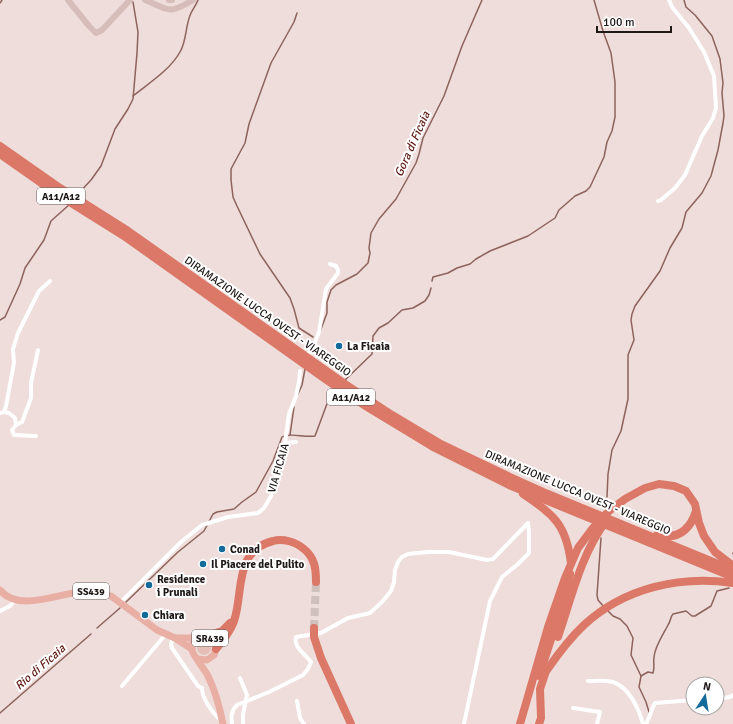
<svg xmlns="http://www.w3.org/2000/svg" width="733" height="724" viewBox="0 0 733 724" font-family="Signika,sans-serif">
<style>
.green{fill:#e5beb7}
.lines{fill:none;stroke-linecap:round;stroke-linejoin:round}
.stream{stroke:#8d635c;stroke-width:1.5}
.highway-tunnel{stroke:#cfbfbd;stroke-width:8;stroke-dasharray:8 4;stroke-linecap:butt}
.street{stroke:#fff;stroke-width:4}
.secondary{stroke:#d7bdb9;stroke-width:6}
.primary{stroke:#e9aea4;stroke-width:7}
.highway{stroke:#db7868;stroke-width:8}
.poi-dot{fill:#136b9b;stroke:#fff;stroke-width:1.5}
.labels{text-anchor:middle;stroke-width:4;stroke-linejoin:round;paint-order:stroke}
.shield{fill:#fff;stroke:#625d5d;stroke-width:1}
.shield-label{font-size:10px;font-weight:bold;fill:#1e1817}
.street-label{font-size:11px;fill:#1e1817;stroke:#fff}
.poi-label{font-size:11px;font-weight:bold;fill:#1e1817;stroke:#fff;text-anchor:start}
.water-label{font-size:12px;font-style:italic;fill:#5c170f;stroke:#fff}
</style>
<rect width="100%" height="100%" fill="#eeddda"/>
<!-- green -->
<circle class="green" cx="204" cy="648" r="7"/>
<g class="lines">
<!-- stream -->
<g class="stream">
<path d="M0,3l2,-3"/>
<path d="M297,13l-3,9 -23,41 -22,61 -4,19 -14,26v11l2,17 4,9 23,48 30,44 4,11 5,19 14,9"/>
<path d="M133,96c16,-13 37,-26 47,-44 7,-12 5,-26 11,-39 2,-4 5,-8 7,-13"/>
<path d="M77,195l14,-15 10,-14 14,-37 13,-20 5,-10 4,-46 1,-21 -5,-30"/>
<path d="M432,281l1,-4 15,-4 9,-5 13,-4 6,-5 14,-8 38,-15 27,-18 4,-8 16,-14 11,-5 4,-4 14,-30 3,-15 5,-11 3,-14v-35l-4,-29 -8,-22 -9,-31"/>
<path d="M0,320l5,-3 15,-33 5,-16 19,-28 7,-19 19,-17"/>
<path d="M321,329l6,-16v-11l4,-12 5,-5 21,-11 11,-11 2,-10 -1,-5 2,-15 8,-14 17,-20 20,-36 3,-9 4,-16 21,-42 18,-50 20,-46"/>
<path d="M345,380l27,-26 1,-18 6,-8 9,-5 14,-13 11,-2 12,-7 4,-6 2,-7"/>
<path d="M298,394l4,-9 3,-16"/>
<path d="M290,435l4,-28"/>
<path d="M607,497l1,-23 4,-24 9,-19 7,-32v-44l6,-15 -3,-20 1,-6 3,-8 25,-35 10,-23 12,-20 4,-16 16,-19 9,-17 7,-26 5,-27 1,-7 -2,-23 1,-10 -3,-24 -8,-23 -17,-21 -9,-8 -2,-7"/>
<path d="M601,538l-4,57 1,5 6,7"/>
<path d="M733,554v-1"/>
<path d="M126,602l52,-50 26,-21 9,-17 4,-2 17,-3 8,-7 14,-10 17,-31 9,-24c7,-5 23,1 33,-1l16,-43 4,-4"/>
<path d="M608,611l5,5 7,3 7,7 6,12 -2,17 10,21 -2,11 7,15 3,10"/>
<path d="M97,628l23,-20"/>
<path d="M641,676l7,-4 5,1c2,-6 0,-10 1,-16 1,-11 9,-22 14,-32 3,-4 2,-8 5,-11l13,-3 6,5h3l16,-10 6,-15 12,-3"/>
<path d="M0,713l91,-79"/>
</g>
<!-- highway-tunnel -->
<path class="highway-tunnel" d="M314,628l2,-46"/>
<!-- street -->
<g class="street">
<path d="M658,201l3,-1 14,-12 10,-13 17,-39 11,-18 3,-10 -2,-32 -10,-24 -15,-24 -17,-21 -3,-7"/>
<path d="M309,353l5,-8 5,-13 7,-43 12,-16v-3l-2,-4 -6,-2"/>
<path d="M4,412l5,1 6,5 1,7 -4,5 2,5 22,1"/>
<path d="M0,413l4,-1 2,-6 8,-43 -1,-14 5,-16 21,-42 11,-10"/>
<path d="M16,425l6,-3 9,-24v-15l7,-33"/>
<path d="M285,443l11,-1"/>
<path d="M120,603l61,-61 21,-17 26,-8 30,-4 6,-5 7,-12 8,-36 6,-17 4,-29 7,-18 3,-14 1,-11"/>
<path d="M0,611l10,-5 5,-6"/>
<path d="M173,637l-2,8 1,3 26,38 4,2"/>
<path d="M240,678l7,17 -4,19v10"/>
<path d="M588,681c8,0 17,-1 25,1 16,5 26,27 30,42"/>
<path d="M122,686l44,-52"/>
<path d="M202,688c-1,8 12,29 20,32"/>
<path d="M717,699l13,-2 3,-2"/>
<path d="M297,701l3,17 4,6"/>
<path d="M573,708l27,4 -3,12"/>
<path d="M232,724c-1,-8 -1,-13 5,-19l32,-13 34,-17 5,-6 3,-7c-6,-8 -18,-15 -15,-25l25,-4 27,-15 22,-5 12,-11 9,-11 3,-9 1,-12 3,-8 4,-5 6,-3 20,-2h21l38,8 6,-1 35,-36"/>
<path d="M464,724l26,-123 12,-24 16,-13 11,-11v-21l-1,-9"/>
<path d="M646,724c4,-7 5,-14 9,-21l38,-3"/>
</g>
<!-- secondary -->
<g class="secondary">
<path d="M68,0l21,26 7,7 6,-3 28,-30"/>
<path d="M145,0c25,10 23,15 48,0"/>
<path d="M169,0h3"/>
</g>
<!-- primary -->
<g class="primary">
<path d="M0,590c19,24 63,1 89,1 8,0 15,3 22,5l46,34 18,8 17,11"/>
<path d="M175,638h22"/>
<path d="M197,659l10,1 7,-5c4,-9 -1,-21 -12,-19 -7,1 -11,7 -10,14 0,4 13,20 16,26 7,14 12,33 15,48"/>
</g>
<!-- highway -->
<g class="highway">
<path d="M0,146l60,42 68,43 217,153 47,31 47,28 71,34 33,15 190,78"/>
<path d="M0,154l57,40 67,42 204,145 36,24 71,43 74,37 224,92"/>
<path d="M523,494c31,21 43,30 48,69"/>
<path d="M657,535c21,5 33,-5 39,-24"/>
<path d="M314,628v9l7,21 30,66"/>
<path d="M207,636l15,-5 8,-8"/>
<path d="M558,637c13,-38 23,-83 48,-116"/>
<path d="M216,649c7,-9 15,-18 18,-28 10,-29 -1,-70 39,-80 10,-3 23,1 31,8 11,9 12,20 12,33"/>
<path d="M547,670c11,-16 23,-32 37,-45 40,-37 96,-50 149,-42"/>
<path d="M539,676l23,-70 8,-32"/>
<path d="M520,724l28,-97 17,-49 13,-30 15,-20 16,-17 16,-12 20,-11 14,-4 15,2 12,5 9,13 4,19 5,13 11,16 17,13"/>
<path d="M539,724l2,-6 -1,-29 6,-18"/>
</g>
</g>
<!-- markers -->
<g class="poi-dot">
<circle cx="339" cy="346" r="4"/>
<circle cx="222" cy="549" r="4"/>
<circle cx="203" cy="564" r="4"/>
<circle cx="149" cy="585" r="4"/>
<circle cx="145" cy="615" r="4"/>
</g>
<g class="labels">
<!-- shield labels -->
<g class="shield">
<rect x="37" y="188" width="48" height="16" rx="3"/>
<rect x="327" y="389" width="48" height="16" rx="3"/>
<rect x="73" y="583" width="36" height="16" rx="3"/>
<rect x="192" y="630" width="36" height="16" rx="3"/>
</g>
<g class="shield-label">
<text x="61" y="200">A11/A12</text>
<text x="351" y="401">A11/A12</text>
<text x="91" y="595">SS439</text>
<text x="210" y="642">SR439</text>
</g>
<!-- street labels -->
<g class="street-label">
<text transform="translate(268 316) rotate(35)" y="4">DIRAMAZIONE LUCCA OVEST - VIAREGGIO</text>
<text transform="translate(278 468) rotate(-74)" y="4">VIA FICAIA</text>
<text transform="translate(578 492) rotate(23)" y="4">DIRAMAZIONE LUCCA OVEST - VIAREGGIO</text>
</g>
<!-- poi labels -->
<g class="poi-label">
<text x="347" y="350">La Ficaia</text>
<text x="230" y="553">Conad</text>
<text x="211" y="568">Il Piacere del Pulito</text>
<text x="157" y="583">Residence<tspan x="157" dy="13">i Prunali</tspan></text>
<text x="153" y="619">Chiara</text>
</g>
<!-- water labels -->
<g class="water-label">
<text transform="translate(412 144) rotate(-66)" y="4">Gora di Ficaia</text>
<text transform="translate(40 667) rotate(-41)" y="4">Rio di Ficaia</text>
</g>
</g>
<!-- north arrow -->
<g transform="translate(705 696) rotate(12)"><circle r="19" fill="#ffffff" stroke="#a5a3a2"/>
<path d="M0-3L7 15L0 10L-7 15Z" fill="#136b9b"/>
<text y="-6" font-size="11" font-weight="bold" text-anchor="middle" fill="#1e1817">N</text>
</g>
<!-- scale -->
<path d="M597 26v6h74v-6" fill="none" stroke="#1e1817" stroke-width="2"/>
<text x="603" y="26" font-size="12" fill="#1e1817" stroke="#ffffff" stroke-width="3" paint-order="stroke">100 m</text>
</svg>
